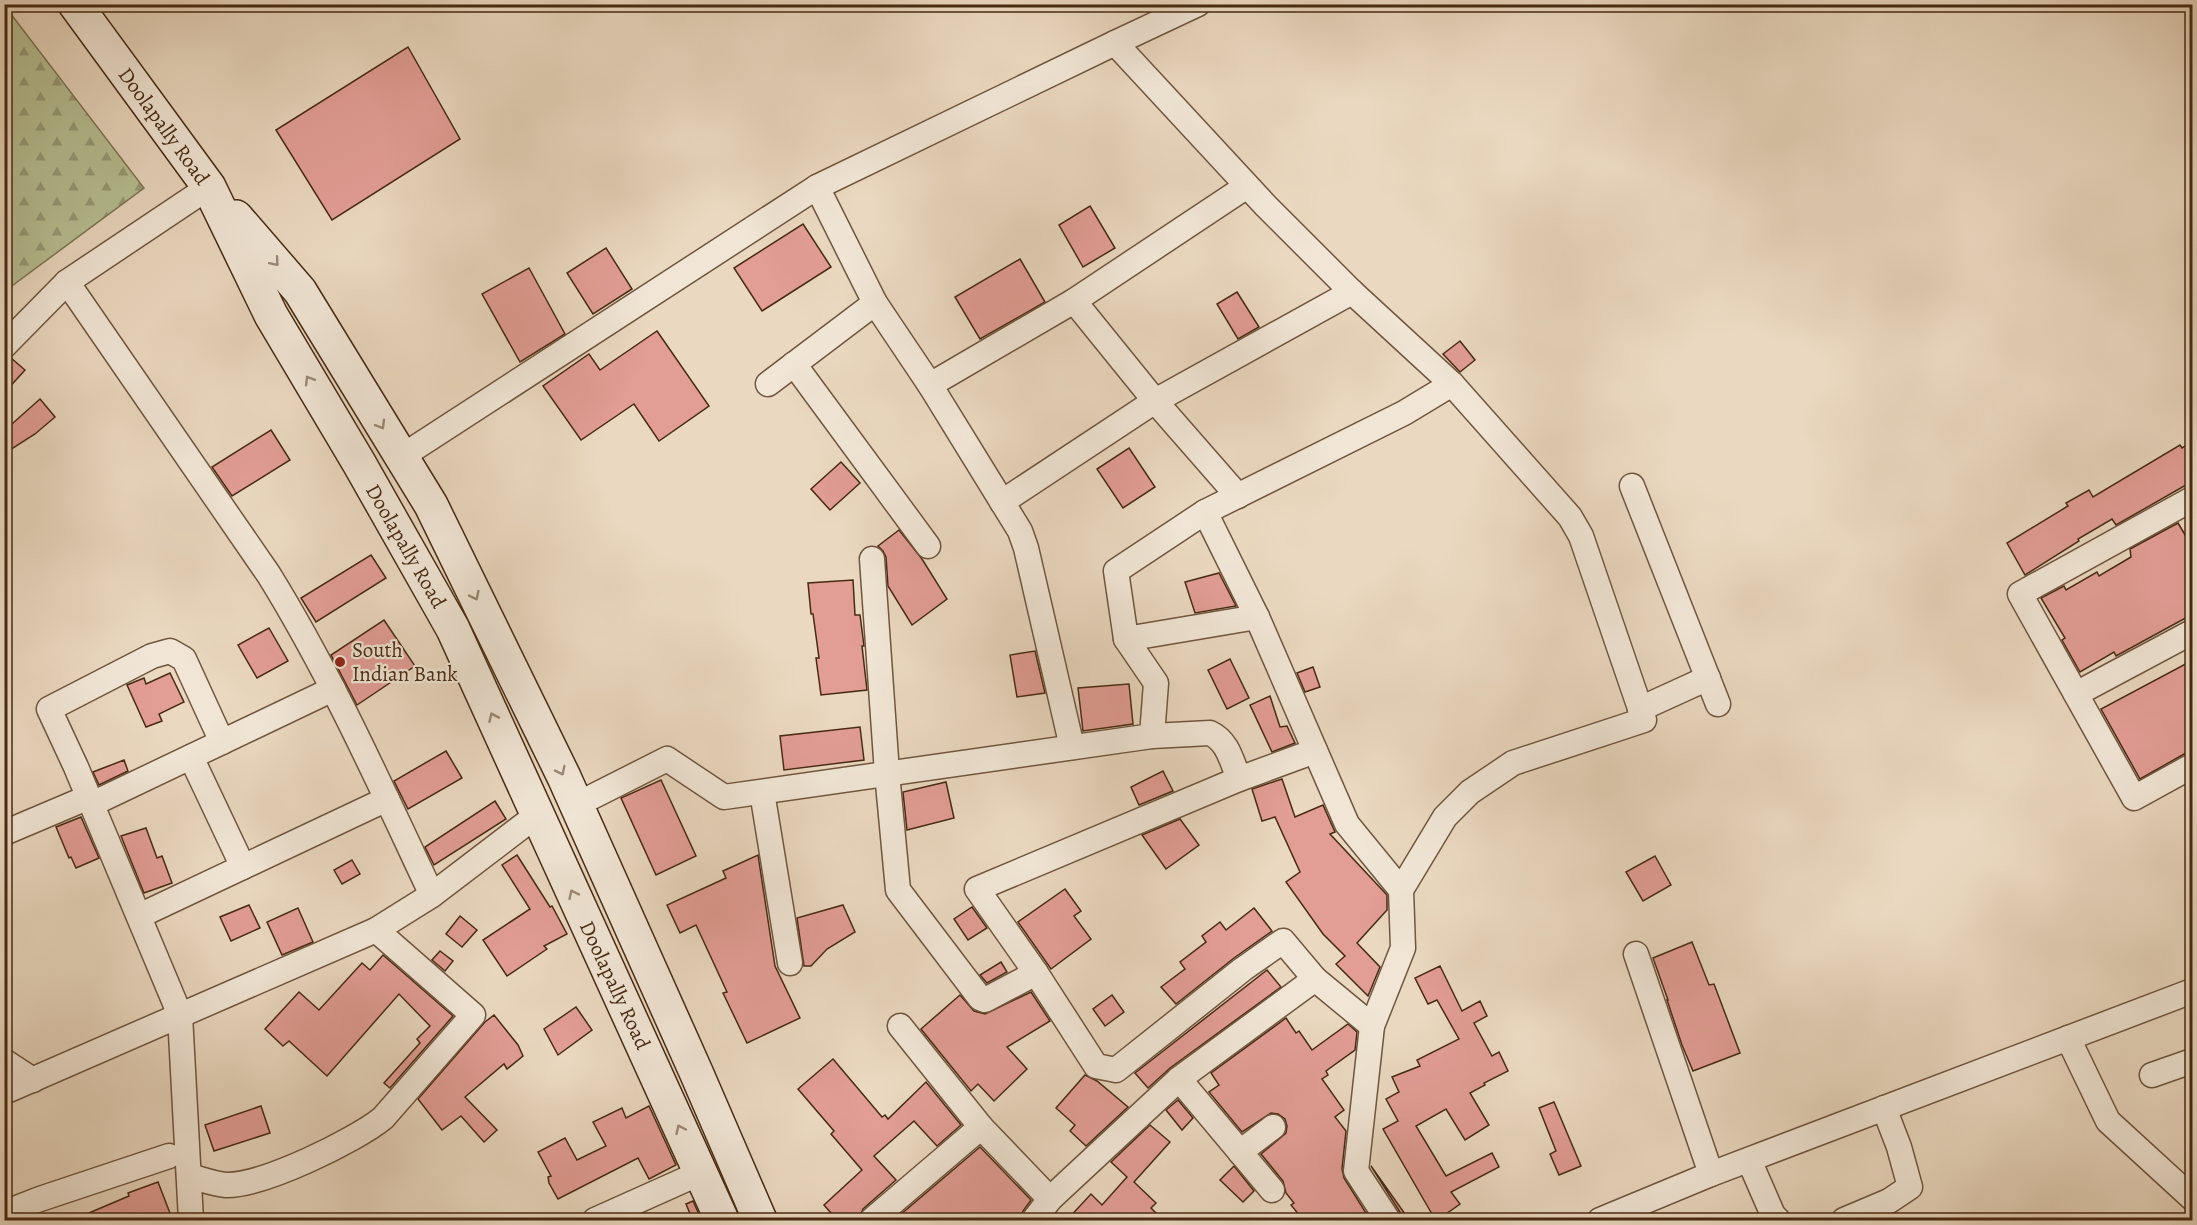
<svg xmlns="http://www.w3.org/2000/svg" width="2197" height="1225" viewBox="0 0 2197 1225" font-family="Alegreya,serif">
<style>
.forest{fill:url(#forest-firs);stroke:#7e7452;stroke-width:1.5}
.building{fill:#e29d95;stroke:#472a12;stroke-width:1.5}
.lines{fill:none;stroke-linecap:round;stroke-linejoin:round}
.street-casing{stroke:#70563e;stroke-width:27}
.secondary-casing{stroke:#472a12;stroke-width:36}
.street{stroke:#f1e6d6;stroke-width:24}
.secondary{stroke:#f1e6d6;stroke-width:33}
.oneway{stroke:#9c8874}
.poi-dot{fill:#8f2418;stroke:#f1e6d6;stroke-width:2}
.labels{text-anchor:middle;stroke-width:4.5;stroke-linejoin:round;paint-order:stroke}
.street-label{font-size:21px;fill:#472a12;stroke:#f1e6d6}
.poi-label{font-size:21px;fill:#472a12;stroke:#f1e6d6;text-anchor:start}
</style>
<defs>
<pattern id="forest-firs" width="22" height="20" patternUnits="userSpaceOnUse" patternTransform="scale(1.5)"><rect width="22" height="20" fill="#b6bf93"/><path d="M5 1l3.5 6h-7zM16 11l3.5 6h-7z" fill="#969b77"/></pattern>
</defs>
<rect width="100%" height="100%" fill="#ead8c0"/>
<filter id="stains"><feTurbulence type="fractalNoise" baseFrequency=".00333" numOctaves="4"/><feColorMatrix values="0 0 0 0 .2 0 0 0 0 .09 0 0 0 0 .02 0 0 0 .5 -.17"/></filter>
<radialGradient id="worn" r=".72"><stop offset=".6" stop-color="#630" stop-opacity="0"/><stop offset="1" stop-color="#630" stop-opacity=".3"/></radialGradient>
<!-- forest -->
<path class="forest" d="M4,5l140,183 -139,103h-1z"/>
<!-- building -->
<g class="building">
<path d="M408,47l52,92 -128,81 -56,-90z"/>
<path d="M1090,206l25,42 -32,19 -24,-42z"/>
<path d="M803,224l28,43 -69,44 -28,-43z"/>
<path d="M606,248l26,41 -39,25 -26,-41z"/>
<path d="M1020,259l25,43 -65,37 -25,-42z"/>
<path d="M529,268l36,66 -45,28 -38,-68z"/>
<path d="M1237,292l22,35 -21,12 -21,-35z"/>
<path d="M657,331l52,75 -50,35 -25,-37 -53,36 -38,-54 46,-32 11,16z"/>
<path d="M1460,341l15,19 -15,12 -17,-18z"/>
<path d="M11,358l14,12 -21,23v-33z"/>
<path d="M40,399l15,18 -20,17 -25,16 -6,-10v-9z"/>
<path d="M271,430l19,30 -58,36 -20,-29z"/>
<path d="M2193,441v40l-77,44 -4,-6 -34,20 1,2 -54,34 -18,-32 61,-37 -2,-3 23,-13 4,7 87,-52 2,3z"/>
<path d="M1129,448l26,39 -32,21 -26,-39z"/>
<path d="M841,462l19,21 -30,27 -19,-21z"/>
<path d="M2178,523l15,25v66l-77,42 -2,-4 -34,20 -18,-32 3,-2 -24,-40 23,-12 2,4 31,-18 2,4 32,-19 -1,-8z"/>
<path d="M899,530l23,29 25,40 -35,26 -24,-39 -2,-29 -3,-6 -5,-5z"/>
<path d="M371,555l15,23 -70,44 -15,-24z"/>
<path d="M1219,573l17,33 -41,7 -10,-31z"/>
<path d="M853,580l2,35h5l4,31h-2l5,44 -46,5 -5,-37h3l-6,-44h-2l-3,-31z"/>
<path d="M384,620l31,46 -58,39 -26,-50z"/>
<path d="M269,628l19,33 -31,17 -19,-33z"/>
<path d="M1035,651l10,42 -28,4 -7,-42z"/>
<path d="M1230,659l19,39 -22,11 -19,-39z"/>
<path d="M2193,660v89l-53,30 -39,-70z"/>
<path d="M1313,667l7,20 -15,5 -8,-19z"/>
<path d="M170,673l14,29 -25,12 3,7 -16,6 -19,-42 17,-7 2,6z"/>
<path d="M1129,684l4,40 -50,7 -5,-43z"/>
<path d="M1270,696l10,31 7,-1 8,17 -23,9 -22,-47z"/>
<path d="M860,727l4,33 -80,10 -4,-34z"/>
<path d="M446,751l16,27 -54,31 -14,-28z"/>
<path d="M124,760l4,11 -29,14 -6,-13z"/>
<path d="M1163,771l10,20 -34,14 -8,-18z"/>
<path d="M1282,779l13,38 28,-12 12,27 -5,2 57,61v15l-30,33 23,24 -12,29 -32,-32 9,-8 -22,-22 -37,-52 14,-10 -25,-55 -13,4 -10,-32z"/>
<path d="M661,780l35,76 -40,19 -35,-77z"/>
<path d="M946,782l8,36 -47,12 -4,-38z"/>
<path d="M495,801l11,18 -72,46 -9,-18z"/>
<path d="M81,817l18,41 -23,10 -5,-11 -2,1 -13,-31z"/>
<path d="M1180,819l19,26 -33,24 -24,-34z"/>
<path d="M146,828l11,30 5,-2 10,27 -28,10 -23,-57z"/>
<path d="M517,855l33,52 2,-1 15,28 -23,12 3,3 -40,27 -24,-36 47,-31 -28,-44z"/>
<path d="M758,855l17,111 25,52 -53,25 -24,-50 4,-1 -31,-67 -16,8 -13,-28 59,-27 -3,-7z"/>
<path d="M1655,856l16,29 -28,16 -17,-29z"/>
<path d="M352,860l8,14 -18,10 -8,-14z"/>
<path d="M1065,889l16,22 -7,5 17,23 -40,30 -33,-47z"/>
<path d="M249,905l11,23 -29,13 -11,-24z"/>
<path d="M843,905l12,27 -28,17 -16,17h-7l-7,-48z"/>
<path d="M972,907l15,21 -19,12 -14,-21z"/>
<path d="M298,908l15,34 -31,13 -15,-33z"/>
<path d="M1254,908l18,23 -38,27 -58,46 -15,-17 24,-18 -5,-7 26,-20 -4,-6 18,-14 6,8z"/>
<path d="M460,916l17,14 -15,17 -16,-13z"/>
<path d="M1692,942l17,43 5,-1 26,69 -47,18 -11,-26 -15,-45h1l-15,-42z"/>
<path d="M440,951l13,10 -8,10 -13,-11z"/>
<path d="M383,955l70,61 -63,72 -6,-5 36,-40 -3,-4 13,-13 -31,-32 -72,82 -38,-35 -6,5 -18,-17 34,-37 20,18 43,-47 8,7z"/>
<path d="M1001,962l6,10 -20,11 -7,-8z"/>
<path d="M1440,966l22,45 18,-10 7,15 -13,7 18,33 7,-4 9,19 -24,12 1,2 -15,8 19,32 -24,15 -19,-31 -30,17 30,50 46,-23 7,14 -48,25 9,12 -24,17 -53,-92 15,-8 -12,-22 13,-7 -7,-15 28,-11 -3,-6 42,-21 -22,-39 -9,4 -13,-26z"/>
<path d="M1267,970l14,17 -111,81 -22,20 -13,-15z"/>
<path d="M1031,992l19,29 -43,26 20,22 -33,32 -16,-17 -7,7 -50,-62 39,-34 14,16 11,3z"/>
<path d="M1112,995l12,17 -19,14 -12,-17z"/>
<path d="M576,1007l16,23 -34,25 -14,-26z"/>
<path d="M494,1015l24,30 5,11 -16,13 -3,-5 -39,33 32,33 -13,12 -23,-26 -19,14 -24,-31 67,-77z"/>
<path d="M1286,1018l10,15 3,-2 13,19 36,-26 9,8 -2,18 -29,21 2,4 -6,4 22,31 -9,7 11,14 -4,38 2,9 27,43h-67l-13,-16 3,-2 -8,-10 -3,-12 -22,-27 25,-21 1,-7 -2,-7 -7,-5 -7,-1 -29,19 -33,-40 10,-7 -8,-12z"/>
<path d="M833,1059l49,58 3,-2 3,4 38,-37 35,43 -24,21 -23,-25 -40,35 22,24 -33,29 -5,12h-20l-14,-16 38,-35 -31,-36 3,-3 -36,-42z"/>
<path d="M1085,1075l12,6 31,26 -42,39 -16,-15 5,-6 -19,-17z"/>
<path d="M1178,1100l15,18 -11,12 -16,-20z"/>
<path d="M1554,1102l27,64 -22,9 -9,-21 6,-3 -17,-43z"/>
<path d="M261,1106l9,27 -56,18 -9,-26z"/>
<path d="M649,1106l27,59 -27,14 -11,-21 -80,41 -9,-16 -1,-6 3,-1 -13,-24 27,-14 12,22 29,-14 -13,-24 29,-14 4,10z"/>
<path d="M1150,1125l20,17 -36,40 22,21 -5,5 13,13h-98l25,-27 11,11 25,-28 -16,-15z"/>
<path d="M980,1147l51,53 -8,11 -4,10h-126z"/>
<path d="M1234,1166l20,25 -11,11 -23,-22z"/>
<path d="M1371,1166l39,55h-8l-2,-9z"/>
<path d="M158,1182l15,39h-103l59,-25 -1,-3z"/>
<path d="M693,1201l9,20h-9l-7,-17z"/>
</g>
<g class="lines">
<defs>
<g id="street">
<path d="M1115,43l151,163 86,86 100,92 118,133 11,19 63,184 -131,43 -43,29 -25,25 -44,73 2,58 -31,78 -16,145 32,49"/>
<path d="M817,187l58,116 55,82 90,146 6,17 46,199"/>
<path d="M67,282l202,293c63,102 112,212 163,320"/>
<path d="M1074,301l81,100 83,95"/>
<path d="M4,346l63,-64 142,-95"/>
<path d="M794,364l134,182"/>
<path d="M768,384l107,-81"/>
<path d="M930,385l144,-84 173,-115"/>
<path d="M401,457l416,-270 298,-144 83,-39"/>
<path d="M1632,486l86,218"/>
<path d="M2192,499l-172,95 114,204 58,-32"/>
<path d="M1002,502l153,-101 197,-109"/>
<path d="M1205,512l52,105 90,207 54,66"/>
<path d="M872,559l15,214 11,117 82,108 5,2 51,-27"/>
<path d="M1126,639l131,-22"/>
<path d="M2076,694l116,-62"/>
<path d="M1640,709l68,-31"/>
<path d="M1152,736l58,-3c18,8 22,29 29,46"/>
<path d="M1315,751l-76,28 -262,110 59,84 60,93 20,4 127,-101 40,-28 32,38 57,47"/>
<path d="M191,757l52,110"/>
<path d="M762,792l28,171"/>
<path d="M92,804l241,-115"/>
<path d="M576,805l91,-46 57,38 428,-61 4,-53 -30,-44 -10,-68 89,-59 199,-99 48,-29"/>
<path d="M4,833l85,-36"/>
<path d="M139,916l248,-117"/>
<path d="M1636,954l75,220"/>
<path d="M900,1026l81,101 69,72"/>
<path d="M2068,1038l40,83 84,77"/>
<path d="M4,1061l29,19"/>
<path d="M2152,1075l40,-14"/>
<path d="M1179,1079l93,111"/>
<path d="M4,1092l372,-162 56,-35 105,-80"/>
<path d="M1240,1152l33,-25"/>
<path d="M1749,1160l24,55 5,5"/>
<path d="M189,1176c12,3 25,8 37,9 36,1 129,-44 157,-67l90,-103 -97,-85"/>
<path d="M4,1213l36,-14 129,-43"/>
<path d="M191,1220l-11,-205 -104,-248 -27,-58 103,-53 18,-5 14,8 38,83"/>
<path d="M595,1220l105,-47"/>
<path d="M872,1220l109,-93"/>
<path d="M1034,1220l16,-21 129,-120 136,-100"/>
<path d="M1600,1220l111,-46 481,-183"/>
<path d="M1844,1220l45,-19 21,-14 -11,-40 -15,-39"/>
</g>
<g id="secondary">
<path d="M75,4l134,183 62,128 88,148 94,166 269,591"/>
<path d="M236,217l64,74 131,214 133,272 132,295 64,148"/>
</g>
</defs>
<!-- street casing -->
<use href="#street" class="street-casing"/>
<!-- secondary casing -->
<use href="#secondary" class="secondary-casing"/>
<!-- street -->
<use href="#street" class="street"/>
<!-- secondary -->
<use href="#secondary" class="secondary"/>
</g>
<!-- one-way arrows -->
<defs><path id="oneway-chevron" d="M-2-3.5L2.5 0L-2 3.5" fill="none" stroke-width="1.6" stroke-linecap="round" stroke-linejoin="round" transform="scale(1.5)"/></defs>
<g class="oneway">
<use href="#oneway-chevron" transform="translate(275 262) rotate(49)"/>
<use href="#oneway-chevron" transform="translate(309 380) rotate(-121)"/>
<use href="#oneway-chevron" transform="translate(381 425) rotate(59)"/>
<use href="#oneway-chevron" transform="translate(475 596) rotate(64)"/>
<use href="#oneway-chevron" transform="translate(493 717) rotate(-114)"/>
<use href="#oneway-chevron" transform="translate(561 771) rotate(64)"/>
<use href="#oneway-chevron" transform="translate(573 894) rotate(-115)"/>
<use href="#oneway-chevron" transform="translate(680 1129) rotate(-115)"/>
</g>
<!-- markers -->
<circle class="poi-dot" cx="340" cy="662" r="6"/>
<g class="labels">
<!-- street labels -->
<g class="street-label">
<text transform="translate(164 126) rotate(54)" y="7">Doolapally Road</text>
<text transform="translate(406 546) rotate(60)" y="7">Doolapally Road</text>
<text transform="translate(615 985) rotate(65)" y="7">Doolapally Road</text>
</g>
<!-- poi labels -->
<g class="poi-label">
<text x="352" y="657">South<tspan x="352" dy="24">Indian Bank</tspan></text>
</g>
</g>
<!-- margin -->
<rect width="2197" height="1225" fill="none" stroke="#ead8c0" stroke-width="24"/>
<rect x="6" y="6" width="2185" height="1213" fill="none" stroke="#472a12" stroke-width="3"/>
<rect x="12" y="12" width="2173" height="1201" fill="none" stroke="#472a12" stroke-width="1.5"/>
<rect width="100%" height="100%" filter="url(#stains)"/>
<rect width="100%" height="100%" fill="url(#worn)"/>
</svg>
